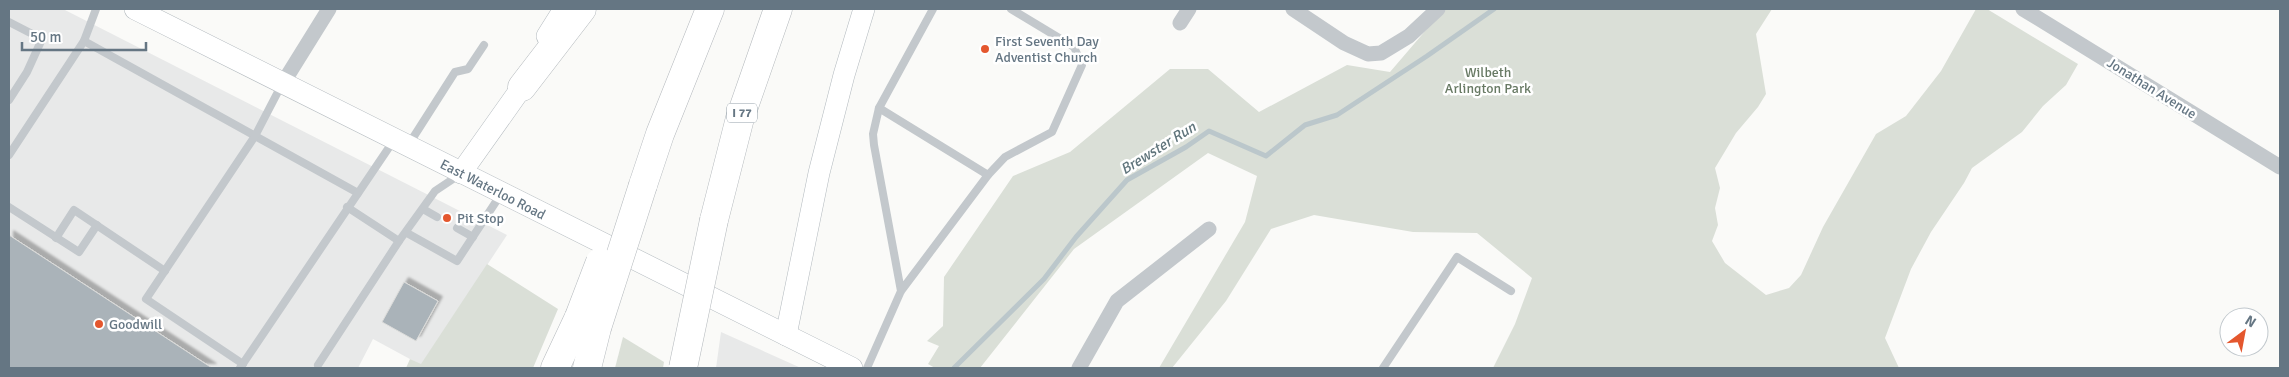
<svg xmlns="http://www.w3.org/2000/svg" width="2289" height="377" viewBox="0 0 2289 377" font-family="Signika,sans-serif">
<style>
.built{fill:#e8e9e9}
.green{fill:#dadfd7}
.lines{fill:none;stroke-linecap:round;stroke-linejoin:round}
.stream{stroke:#bbc7cb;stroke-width:5}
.building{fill:#aab3b9;stroke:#dcdcda;filter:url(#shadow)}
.secondary-casing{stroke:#b3babf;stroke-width:22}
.highway-casing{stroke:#b4b9bd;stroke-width:29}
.lane{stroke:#c3c8cc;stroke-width:8}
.street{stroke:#c3c8cc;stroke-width:15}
.secondary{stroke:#fff;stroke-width:21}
.highway{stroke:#fff;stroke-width:28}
.highway-bridge-casing{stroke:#b4b9bd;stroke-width:29;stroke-linecap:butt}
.highway-bridge{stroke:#fff;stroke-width:28}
.poi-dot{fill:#e4572e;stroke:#fff;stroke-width:2}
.labels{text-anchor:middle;stroke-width:5;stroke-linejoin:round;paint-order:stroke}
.shield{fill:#fff;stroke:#939fa8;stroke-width:1}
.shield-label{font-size:12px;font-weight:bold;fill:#657683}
.poi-label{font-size:14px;fill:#657683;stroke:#fff;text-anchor:start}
.park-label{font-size:14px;fill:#687a64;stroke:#fff}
.street-label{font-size:14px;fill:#657683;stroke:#fff}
.water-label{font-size:15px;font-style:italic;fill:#60757c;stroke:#fff}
</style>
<defs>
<filter id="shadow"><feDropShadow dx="4.5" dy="-4.5" stdDeviation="1" flood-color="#0004"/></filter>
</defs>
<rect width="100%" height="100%" fill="#fafaf8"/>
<!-- built -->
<g class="built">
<path d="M9,9h54l444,226 -86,130 -48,-26 -15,29h-349z"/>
<path d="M721,332l80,36h-85z"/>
</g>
<!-- green -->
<g class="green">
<path d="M1444,9h328l-16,25 10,60 -8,13 -22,26 -21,35 5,20 -5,20 3,17 -6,16 13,22 41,32 23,-7 12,-13 22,-48 53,-93 30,-18 35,-45 35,-62h11l91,55 -12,21 -23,21 -21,26 -50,36 -8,15 -33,49 -20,37 -26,69 14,30h-406l22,-44 17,-46 -55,-45 -64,-1 -99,-17 -43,14 -45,72 -54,67h-13l86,-146 12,-46 -49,-23 -134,96 -94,119h-45l-7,-4 11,-18 -12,-5 16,-15 1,-49 69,-101 57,-24 100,-83h38l51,43 88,-47 43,7z"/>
<path d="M487,264l71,45 -25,59h-127l4,-9 11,5z"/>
<path d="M623,337l41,25 -1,6h-48z"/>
</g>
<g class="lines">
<!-- stream -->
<path class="stream" d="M954,368l90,-89 32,-42 51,-57 59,-33 23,-16 57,25 39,-31 32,-10 90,-59 67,-47"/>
</g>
<!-- building -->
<g class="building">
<path d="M9,235l203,133h-203z"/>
<path d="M404,282l34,19 -22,40 -34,-19z"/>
</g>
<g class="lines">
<defs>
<g id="secondary">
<path d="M135,9l717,359"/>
<path d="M547,36l17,-27"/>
<path d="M461,173l61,-86 6,-13"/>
<path d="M786,335l33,-162 25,-98 20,-66"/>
</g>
<g id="highway">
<path d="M522,87l60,-78"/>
<path d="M643,185l17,-51 50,-125"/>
<path d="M714,220l26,-102 38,-109"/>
<path d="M555,368l24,-51"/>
<path d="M587,368l10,-40"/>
</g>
</defs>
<!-- secondary casing -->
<use href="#secondary" class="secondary-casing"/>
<!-- highway casing -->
<use href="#highway" class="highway-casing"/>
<!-- lane -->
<g class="lane">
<path d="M9,22l33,17 -15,33 -18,28"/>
<path d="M84,41l274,152"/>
<path d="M879,108l54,-99"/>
<path d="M409,144l46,-72 13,-3 16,-24"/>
<path d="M9,155l75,-114 12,-32"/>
<path d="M988,175l17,-18 47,-25 30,-67 -8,-18 -63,-38"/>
<path d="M9,207l70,45 18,-27"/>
<path d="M347,207l52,34 36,-50 24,-16"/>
<path d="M423,209l14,8"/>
<path d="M457,228l16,9"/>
<path d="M407,233l50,28 44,-67"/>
<path d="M56,238l18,-28 91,61"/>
<path d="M243,364l-97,-65 109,-163 27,-52"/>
<path d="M318,365l81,-124"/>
<path d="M240,368l154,-228"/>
<path d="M867,368l34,-77 87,-116 -109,-67 -6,26 1,11 27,146"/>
<path d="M1383,368l74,-111 54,34"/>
</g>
<!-- street -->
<g class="street">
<path d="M1293,9l51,34 24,11 13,-1 28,-17 29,-27"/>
<path d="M2023,9l257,158"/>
<path d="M1180,23l9,-14"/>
<path d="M283,83l46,-74"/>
<path d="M1079,368l38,-67 92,-72"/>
</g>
<!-- secondary -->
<use href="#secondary" class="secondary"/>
<!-- highway -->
<use href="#highway" class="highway"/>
<defs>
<g id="highway-bridge">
<path d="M579,317l21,-55"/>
<path d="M597,328l46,-143"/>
<path d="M683,368l31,-148"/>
</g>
</defs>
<!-- highway-bridge casing -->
<use href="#highway-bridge" class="highway-bridge-casing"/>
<!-- highway-bridge -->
<use href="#highway-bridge" class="highway-bridge"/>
</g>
<!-- markers -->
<g class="poi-dot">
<circle cx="985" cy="49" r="5"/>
<circle cx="447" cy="218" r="5"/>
<circle cx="99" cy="324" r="5"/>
</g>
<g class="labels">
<!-- shield labels -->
<rect class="shield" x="727" y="103.5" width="30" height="19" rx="4"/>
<g class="shield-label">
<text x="742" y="117">I 77</text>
</g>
<!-- poi labels -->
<g class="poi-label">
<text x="995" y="46">First Seventh Day<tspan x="995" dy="16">Adventist Church</tspan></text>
<text x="457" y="223">Pit Stop</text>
<text x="109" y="329">Goodwill</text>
</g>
<!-- park labels -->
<g class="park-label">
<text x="1488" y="77">Wilbeth<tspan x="1488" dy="16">Arlington Park</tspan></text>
</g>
<!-- street labels -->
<g class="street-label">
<text transform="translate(2152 88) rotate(32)" y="5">Jonathan Avenue</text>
<text transform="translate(493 189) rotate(27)" y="5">East Waterloo Road</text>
</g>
<!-- water labels -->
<g class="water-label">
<text transform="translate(1158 148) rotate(-32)" y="5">Brewster Run</text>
</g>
</g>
<!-- border -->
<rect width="2289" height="377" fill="none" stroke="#657683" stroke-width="20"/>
<!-- north arrow -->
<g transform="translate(2244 332) rotate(32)"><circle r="24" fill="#ffffff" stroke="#c1c8cd"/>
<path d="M0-4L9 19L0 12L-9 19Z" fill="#e4572e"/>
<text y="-8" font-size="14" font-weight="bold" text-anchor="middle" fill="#657683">N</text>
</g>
<!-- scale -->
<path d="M22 42v8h124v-8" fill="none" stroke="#657683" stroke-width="2.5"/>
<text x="30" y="42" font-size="15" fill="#657683" stroke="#ffffff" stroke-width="4" paint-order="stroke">50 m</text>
</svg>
